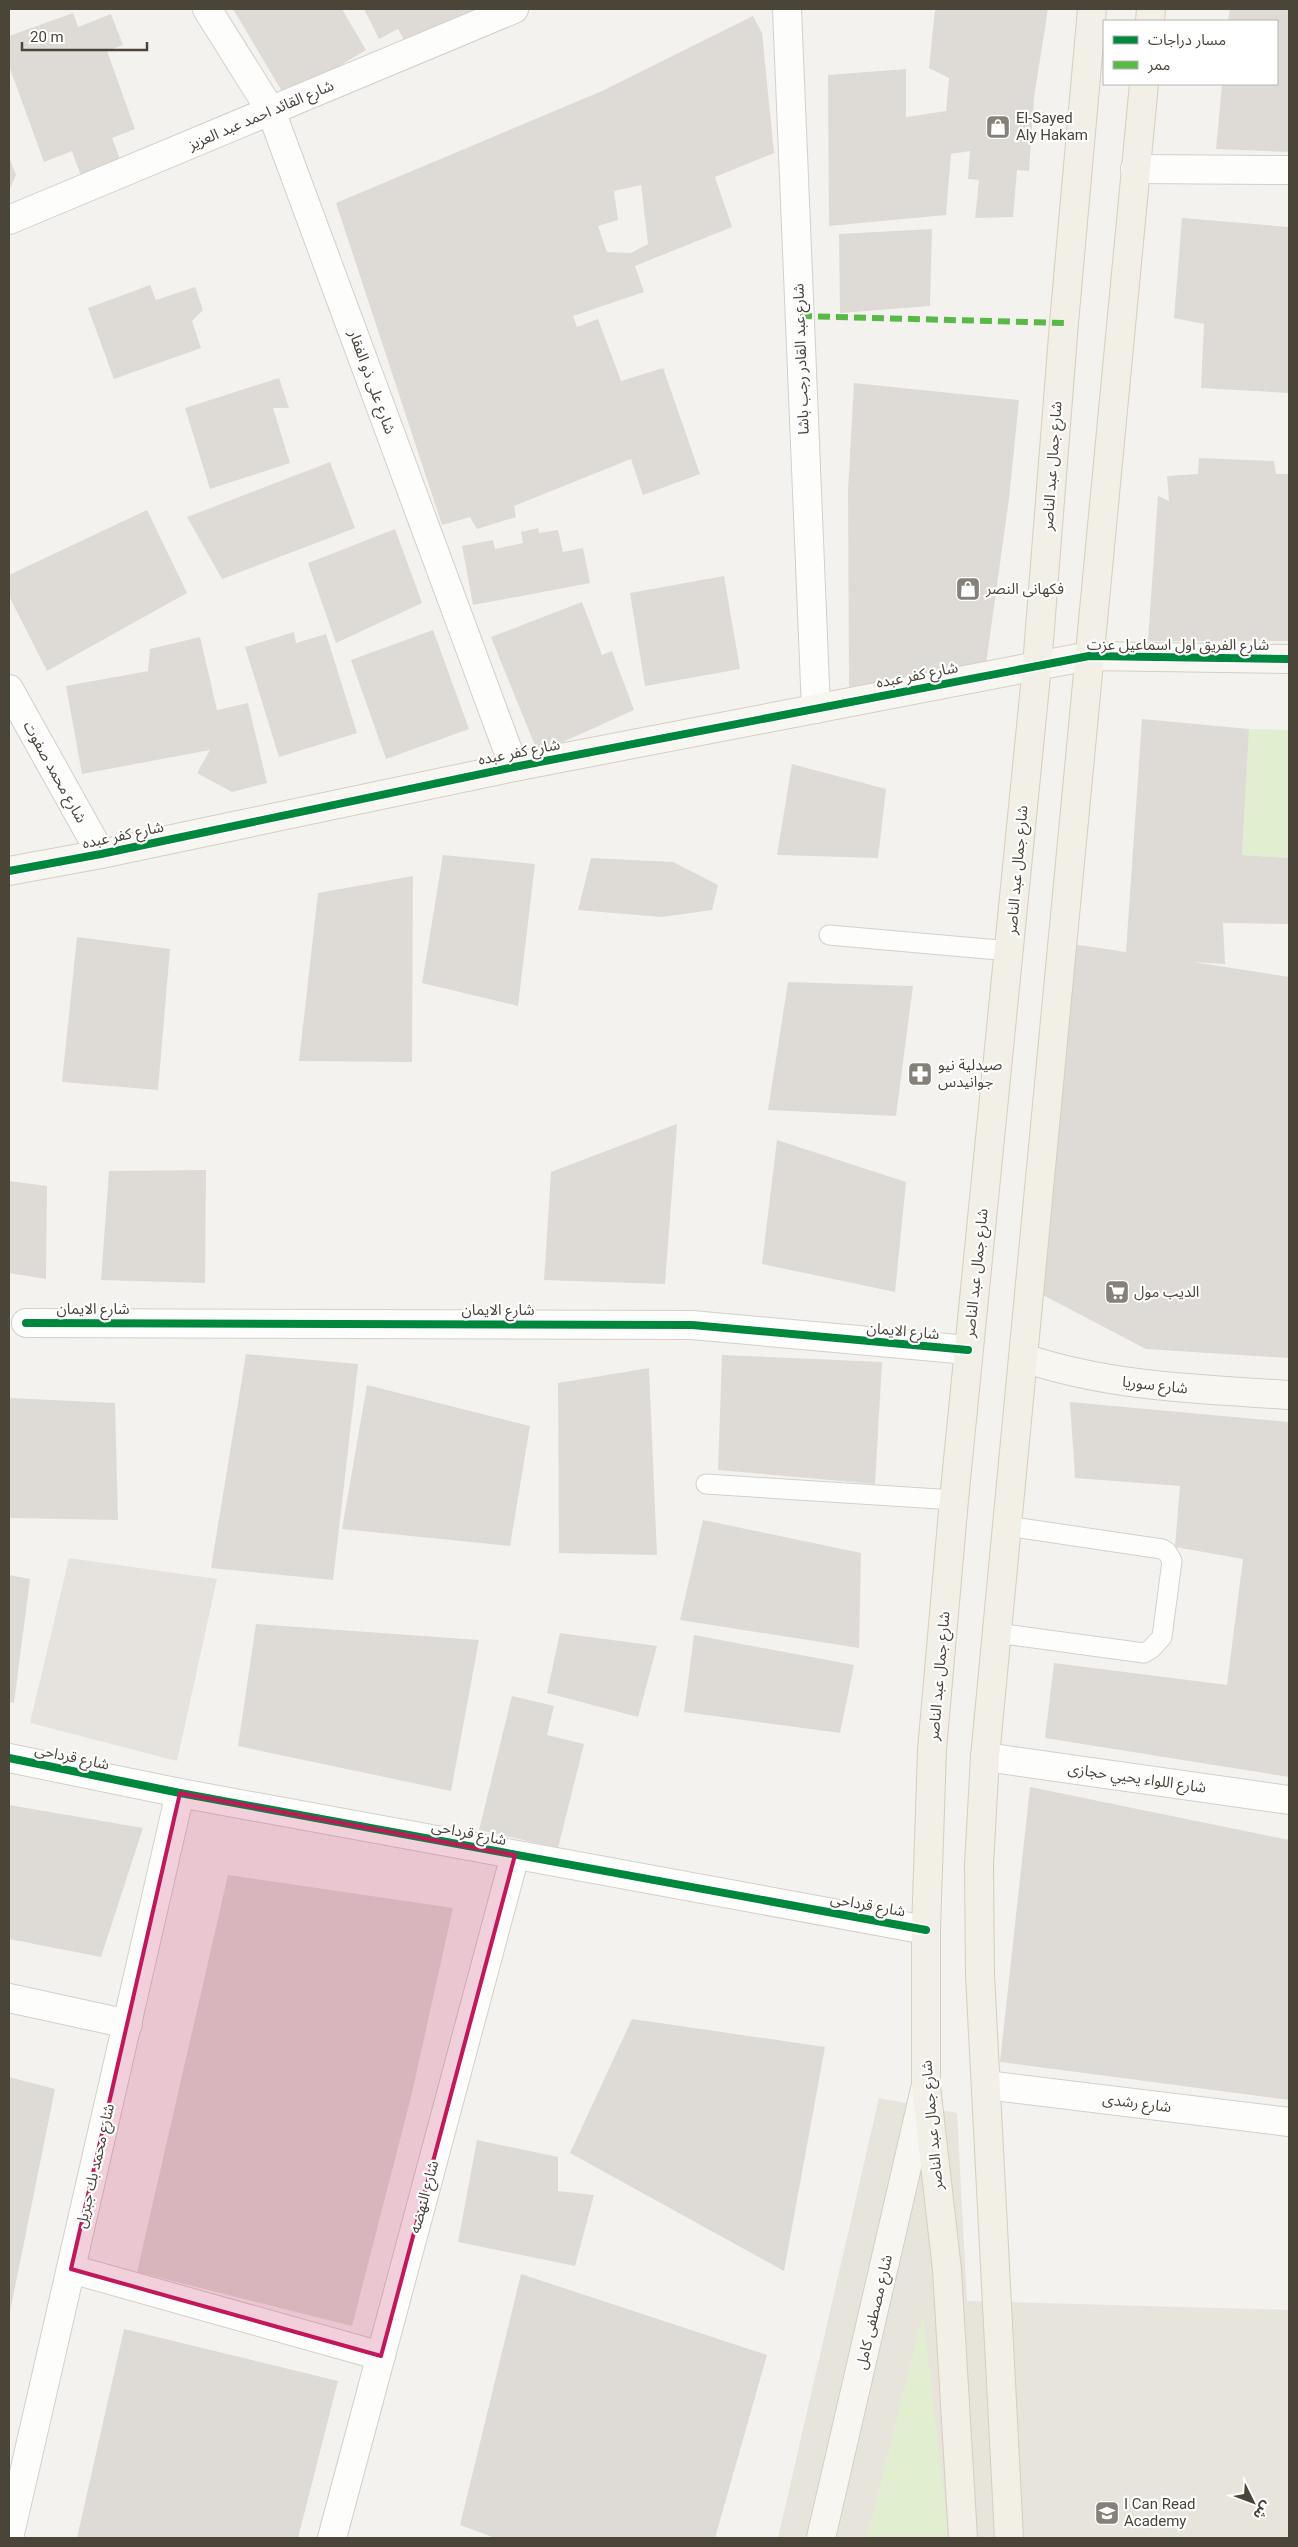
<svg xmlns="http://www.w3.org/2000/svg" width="1298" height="2547" viewBox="0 0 1298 2547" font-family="Roboto,'Noto Sans Arabic',sans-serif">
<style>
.residential{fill:#e7e4dc}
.green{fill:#e1eecf}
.parking{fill:#e6e3df}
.building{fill:#dedbd6;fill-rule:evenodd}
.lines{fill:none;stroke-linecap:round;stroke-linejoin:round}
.lane-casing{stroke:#d2d0cb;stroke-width:21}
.street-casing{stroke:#d2d0cb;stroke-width:30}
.secondary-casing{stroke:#d3cfc5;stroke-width:30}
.primary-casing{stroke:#d6cebb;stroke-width:30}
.lane{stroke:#fdfdfc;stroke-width:19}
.street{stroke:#fdfdfc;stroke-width:28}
.secondary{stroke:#f7f6f1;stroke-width:28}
.primary{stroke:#f2efe6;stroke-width:28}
.quiet{stroke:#58b947;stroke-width:6;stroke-dasharray:12 6;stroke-linecap:butt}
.cycleway-casing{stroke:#fff;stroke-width:11}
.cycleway{stroke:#00873e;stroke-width:8}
.marked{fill:#c2185b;fill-opacity:0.2;stroke:#c2185b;stroke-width:4;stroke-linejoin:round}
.labels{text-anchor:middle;stroke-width:4.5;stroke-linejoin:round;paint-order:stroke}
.street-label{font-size:15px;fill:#4b4439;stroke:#fff}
.poi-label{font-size:15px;fill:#4b4439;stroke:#fff;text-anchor:start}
</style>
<rect width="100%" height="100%" fill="#f4f2ee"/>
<!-- residential -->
<path class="residential" d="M879,2098l78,15 10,188 322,9v228h-511z"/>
<!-- green -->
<g class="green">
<path d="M1249,729l40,1v128l-47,-3z"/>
<path d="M923,2314l26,224h-82z"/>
</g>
<!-- parking -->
<path class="parking" d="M69,1558l148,21 -40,182 -147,-38z"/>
<!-- building -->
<g class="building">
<path d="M233,9h109l24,41 -80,48z"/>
<path d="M364,9h114l-71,36 -9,-16 -19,10z"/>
<path d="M935,9h113l-14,89 -5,73 -12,-1 -4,47 -38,1 4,-38 -11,-1 2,-28 -19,3 -5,61 -117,11 -1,-151 78,-6v48l40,-6 3,-33 -20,-10z"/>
<path d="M1230,9h59v143l-73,-3 6,-65h55v-63h-49z"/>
<path d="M73,13l5,14 33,-13 12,31 -16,6 28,78 -23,9 9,24 -40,14 -9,-25 -28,11 -35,-96v-30z"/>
<path d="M753,16l9,17 12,120 -59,24 17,50 -97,39 9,26 -71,24 4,11 21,-8 23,62 42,-13 37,106 -57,21 -12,-36 -117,47 2,11 -39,12 -7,-12 -28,8 -106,-322 266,-112zM641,185l7,59 -17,9 -24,-1 -9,-26 20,-6 -4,-29z"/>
<path d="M9,157l7,18 -7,16z"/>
<path d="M1182,218l107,9v166l-88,-5 3,-64 -30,-6z"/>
<path d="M932,229l-2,77 -90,7 -1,-79z"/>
<path d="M150,285l6,15 39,-13 8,23 -11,11 9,27 -87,31 -26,-71z"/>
<path d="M279,378l10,30h-16l17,55 -80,26 -25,-81z"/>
<path d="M854,383l165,17 -10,99 -23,165 -137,24 -1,-197z"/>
<path d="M1199,458l75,3 2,13h13v167h-141l10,-145 11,5 -2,-25 31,-2z"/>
<path d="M330,462l25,66 -133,51 -35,-62z"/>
<path d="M147,510l40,83 -140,78 -38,-75v-21z"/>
<path d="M538,528l1,5 19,-3 5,22 20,-4 7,35 -117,22 -11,-59 31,-6 2,9 28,-6 -2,-11z"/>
<path d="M395,529l27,74 -86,40 -28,-80z"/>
<path d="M724,576l16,93 -95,17 -15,-93z"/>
<path d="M582,602l20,53 10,-4 22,59 -96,43 -47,-116z"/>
<path d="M433,630l36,99 -83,30 -35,-99z"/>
<path d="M294,632l2,11 30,-9 31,99 -78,24 -34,-110z"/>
<path d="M200,637l17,73 31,-7 19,80 -35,9 -35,-19 13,-23 -128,24 -16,-88 82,-15 2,-22z"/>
<path d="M1142,719l107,10 -7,126 47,3v66l-66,-1 2,41 -32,-2 96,15v381l-143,-9 -107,-56 33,-349 54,8z"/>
<path d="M792,764l94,25 -8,69 -101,-3z"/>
<path d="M443,855l92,9 -17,142 -96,-23z"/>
<path d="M591,858l82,4 45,23 -6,25 -50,7 -84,-7z"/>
<path d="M413,876l-1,186 -113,-1 19,-168z"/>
<path d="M77,937l93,12 -12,141 -96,-8z"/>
<path d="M788,982l125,4 -17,130 -128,-6z"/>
<path d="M677,1124l-12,160 -121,-4 7,-108z"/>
<path d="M777,1140l129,42 -11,110 -133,-28z"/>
<path d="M206,1170l-1,113 -104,-3 8,-109z"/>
<path d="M9,1181l38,5 -1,93 -37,-6z"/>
<path d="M246,1354l112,10 -25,216 -122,-12z"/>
<path d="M722,1355l160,7 -7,122 -157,-14z"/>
<path d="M649,1368l8,187 -98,-2 -1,-170z"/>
<path d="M367,1385l163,41 -20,120 -168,-17z"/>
<path d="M9,1398l106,5 3,117 -109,-2z"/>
<path d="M1070,1402l219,20v355l-244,-39 9,-75 173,22 16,-126 -68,-12 5,-61 -105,-8z"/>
<path d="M703,1520l158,33 -2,95 -179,-28z"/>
<path d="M9,1575l21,4 -16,124 -5,-1z"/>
<path d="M256,1624l223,16 -28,151 -213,-45z"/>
<path d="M560,1633l97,13 -19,71 -91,-24z"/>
<path d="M694,1635l160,30 -14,68 -156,-21z"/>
<path d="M512,1696l42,10 -7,29 37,9 -26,104 -79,-18z"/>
<path d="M1030,1787l259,53v260l-289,-38z"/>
<path d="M9,1805l134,23 -42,129 -92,-18z"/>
<path d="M228,1875l225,33 -41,185 -60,233 -215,-54z"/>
<path d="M632,2019l193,28 -41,224 -214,-118z"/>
<path d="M9,2077l46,12 -45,223h-1z"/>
<path d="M477,2140l81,17v34l36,4 -19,71 -117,-24z"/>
<path d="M521,2274l246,81 -52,183h-220l-35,-13z"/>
<path d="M124,2329l214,52 -40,157h-221z"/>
</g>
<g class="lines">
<defs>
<g id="lane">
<path d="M829,935l181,16"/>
<path d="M706,1484l248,16"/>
<path d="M997,1633l147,20 7,-4 11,-12 10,-76 -5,-9 -5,-3 -155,-23"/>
</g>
<g id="street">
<path d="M207,9l64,102 243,656"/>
<path d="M787,9l29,700"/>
<path d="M1135,169l154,1"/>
<path d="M9,220l505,-211"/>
<path d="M9,689l92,165"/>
<path d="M26,1323l666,2 276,25"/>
<path d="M985,1757l304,43"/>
<path d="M9,1758l171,35 746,137"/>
<path d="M9,1998l119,26"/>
<path d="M986,2085l303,37"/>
<path d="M71,2269l310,87"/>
<path d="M9,2538l171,-745"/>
<path d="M332,2538l183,-683"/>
</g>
<g id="secondary">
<path d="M9,871l92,-17 413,-87 575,-111 200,3"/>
<path d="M1024,1358c87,29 174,31 265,37"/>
<path d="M821,2538l104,-449"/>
</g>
<g id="primary">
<path d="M1150,21l1,-12"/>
<path d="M963,2538l-16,-268 -21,-184v-156l6,-180 22,-250 83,-834 27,-343 28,-314"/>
<path d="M1009,2538l-29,-563 -1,-110 6,-108 159,-1673"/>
</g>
</defs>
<!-- lane casing -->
<use href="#lane" class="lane-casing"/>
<!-- street casing -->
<use href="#street" class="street-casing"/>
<!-- secondary casing -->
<use href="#secondary" class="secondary-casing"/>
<!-- primary casing -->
<use href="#primary" class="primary-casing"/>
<!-- lane -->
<use href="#lane" class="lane"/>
<!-- street -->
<use href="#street" class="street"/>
<!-- secondary -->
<use href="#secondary" class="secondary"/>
<!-- primary -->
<use href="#primary" class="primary"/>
<!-- quiet -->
<path class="quiet" d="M800,316l264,7"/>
<defs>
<g id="cycleway">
<path d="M9,871l92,-17 413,-87 575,-111 200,3"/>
<path d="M26,1323l666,2 276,25"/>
<path d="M9,1758l171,35 746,137"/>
</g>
</defs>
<!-- cycleway casing -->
<use href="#cycleway" class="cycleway-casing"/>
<!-- cycleway -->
<use href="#cycleway" class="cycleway"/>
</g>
<!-- marked area -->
<path class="marked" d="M180,1793l335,62 -134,501 -310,-87z"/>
<!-- icons -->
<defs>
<symbol id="shop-square" viewBox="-11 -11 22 22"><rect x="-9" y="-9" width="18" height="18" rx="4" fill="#868178" stroke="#fff"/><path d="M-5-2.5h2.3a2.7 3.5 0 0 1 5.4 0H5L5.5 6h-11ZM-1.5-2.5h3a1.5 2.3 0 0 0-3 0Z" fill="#fff"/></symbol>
<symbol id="pharmacy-square" viewBox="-11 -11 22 22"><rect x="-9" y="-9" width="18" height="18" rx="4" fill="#868178" stroke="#fff"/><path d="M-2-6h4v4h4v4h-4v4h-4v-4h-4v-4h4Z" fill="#fff"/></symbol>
<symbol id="supermarket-square" viewBox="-11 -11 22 22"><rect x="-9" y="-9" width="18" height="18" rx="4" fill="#868178" stroke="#fff"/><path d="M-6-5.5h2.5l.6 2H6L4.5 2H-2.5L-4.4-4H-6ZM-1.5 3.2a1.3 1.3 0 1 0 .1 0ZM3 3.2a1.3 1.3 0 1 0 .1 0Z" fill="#fff"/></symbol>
<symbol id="school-square" viewBox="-11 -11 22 22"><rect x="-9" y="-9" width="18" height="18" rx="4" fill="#868178" stroke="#fff"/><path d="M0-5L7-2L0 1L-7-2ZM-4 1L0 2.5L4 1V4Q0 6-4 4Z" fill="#fff"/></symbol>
</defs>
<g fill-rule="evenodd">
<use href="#shop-square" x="984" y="113" width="28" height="28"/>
<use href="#shop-square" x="954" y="575" width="28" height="28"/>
<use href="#pharmacy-square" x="906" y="1060" width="28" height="28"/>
<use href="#supermarket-square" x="1103" y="1278" width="28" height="28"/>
<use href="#school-square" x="1093" y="2499" width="28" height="28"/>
</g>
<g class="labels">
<!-- street labels -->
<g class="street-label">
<text transform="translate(261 115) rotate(-23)" y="5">شارع القائد احمد عبد العزيز</text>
<text transform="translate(801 359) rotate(-92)" y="5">شارع عبد القادر رجب باشا</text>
<text transform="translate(372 382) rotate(70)" y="5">شارع على ذو الفقار</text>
<text transform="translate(1052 466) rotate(-86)" y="5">شارع جمال عبد الناصر</text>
<text x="1178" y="650">شارع الفريق اول اسماعيل عزت</text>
<text transform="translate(917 675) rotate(-11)" y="5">شارع كفر عبده</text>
<text transform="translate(519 752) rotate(-11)" y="5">شارع كفر عبده</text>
<text transform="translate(55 772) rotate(61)" y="5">شارع محمد صفوت</text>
<text transform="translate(123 835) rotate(-12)" y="5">شارع كفر عبده</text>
<text transform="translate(1017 870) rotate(-85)" y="5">شارع جمال عبد الناصر</text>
<text transform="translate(976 1273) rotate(-84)" y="5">شارع جمال عبد الناصر</text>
<text x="93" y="1314">شارع الايمان</text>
<text x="498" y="1315">شارع الايمان</text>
<text transform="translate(903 1331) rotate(5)" y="5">شارع الايمان</text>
<text transform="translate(1155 1385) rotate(6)" y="5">شارع سوريا</text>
<text transform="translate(939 1676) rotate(-85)" y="5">شارع جمال عبد الناصر</text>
<text transform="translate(72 1757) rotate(12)" y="5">شارع قرداحى</text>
<text transform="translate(1137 1778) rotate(8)" y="5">شارع اللواء يحيي حجازى</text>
<text transform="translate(469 1833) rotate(11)" y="5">شارع قرداحى</text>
<text transform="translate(868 1905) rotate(10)" y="5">شارع قرداحى</text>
<text transform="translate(1137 2103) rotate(7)" y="5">شارع رشدى</text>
<text transform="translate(932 2125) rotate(-95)" y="5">شارع جمال عبد الناصر</text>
<text transform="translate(95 2166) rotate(-77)" y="5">شارع محمد بك جبريل</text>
<text transform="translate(424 2197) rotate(-75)" y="5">شارع النهضه</text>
<text transform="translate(874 2312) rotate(-77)" y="5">شارع مصطفى كامل</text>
</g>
<!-- poi labels -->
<g class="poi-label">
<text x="1016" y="123">El-Sayed<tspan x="1016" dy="17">Aly Hakam</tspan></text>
<text x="986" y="594">فكهانى النصر</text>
<text x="938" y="1070">صيدلية نيو<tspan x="938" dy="17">جوانيدس</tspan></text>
<text x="1134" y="1297">الديب مول</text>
<text x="1124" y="2509">I Can Read<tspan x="1124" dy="17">Academy</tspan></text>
</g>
</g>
<!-- border -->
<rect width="1298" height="2547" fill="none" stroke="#4b4439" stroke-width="20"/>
<!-- legend -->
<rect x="1103" y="20" width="175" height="65" fill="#ffffff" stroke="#b7b4b0"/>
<rect x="1113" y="36" width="25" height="8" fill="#00873e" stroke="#b7b4b0"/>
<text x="1148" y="45" font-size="15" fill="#4b4439">مسار دراجات</text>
<rect x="1113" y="61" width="25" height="8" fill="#58b947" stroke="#b7b4b0"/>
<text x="1148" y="70" font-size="15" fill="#4b4439">ممر</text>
<!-- north arrow -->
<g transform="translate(1253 2502) rotate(132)" stroke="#ffffff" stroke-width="4" paint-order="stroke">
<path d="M0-4L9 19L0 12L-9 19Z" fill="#4b4439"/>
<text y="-8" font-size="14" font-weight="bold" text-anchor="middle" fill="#4b4439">ش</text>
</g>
<!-- scale -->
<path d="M22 42v8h125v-8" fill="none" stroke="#4b4439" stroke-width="2.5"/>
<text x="30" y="42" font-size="15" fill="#4b4439" stroke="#ffffff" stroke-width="4" paint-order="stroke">20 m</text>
</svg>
